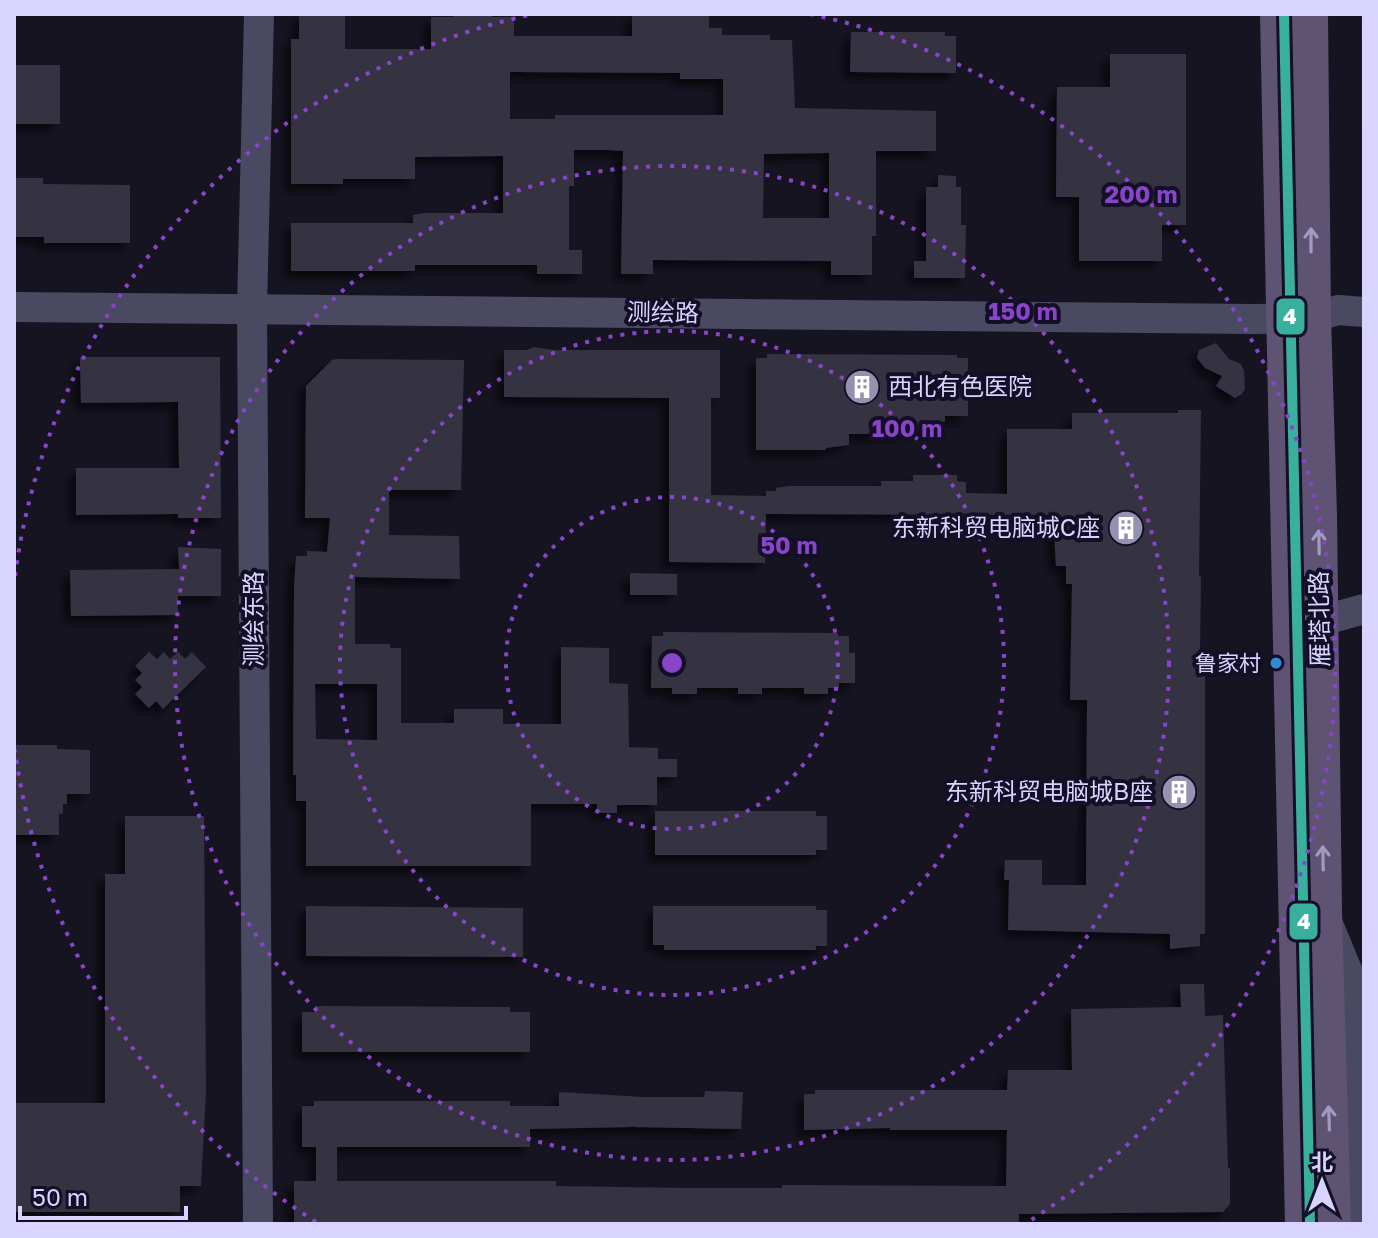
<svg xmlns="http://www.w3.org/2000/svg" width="1378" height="1238" viewBox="0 0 1378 1238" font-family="'Golos Text','Noto Sans SC',sans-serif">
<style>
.green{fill:#132c2d}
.building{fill:#343243;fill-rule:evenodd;filter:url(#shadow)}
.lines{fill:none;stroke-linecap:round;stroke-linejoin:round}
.minor{stroke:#4a4962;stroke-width:30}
.major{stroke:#5e5373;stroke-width:38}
.metro-1-casing{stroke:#130f26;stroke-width:16}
.metro-1{stroke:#39b09e;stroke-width:10}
.oneway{stroke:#a29ac0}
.ring{fill:none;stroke:#8945c9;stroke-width:4;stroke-dasharray:4 8}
.bus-dot{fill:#338bd7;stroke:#130f26;stroke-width:3}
.labels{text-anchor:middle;stroke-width:8;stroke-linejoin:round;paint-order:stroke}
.bus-label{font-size:22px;fill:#d9d4ff;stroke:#130f26;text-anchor:end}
.street-label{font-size:24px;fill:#d9d4ff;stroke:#130f26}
.poi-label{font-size:24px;fill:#d9d4ff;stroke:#130f26;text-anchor:end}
.centre{fill:#8945c9;stroke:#130f26;stroke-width:4}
.ring-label{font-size:24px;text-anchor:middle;font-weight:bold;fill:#8945c9;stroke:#130f26;stroke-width:8;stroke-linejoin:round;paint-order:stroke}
.line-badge{stroke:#130f26;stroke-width:3}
.badge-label{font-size:22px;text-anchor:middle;font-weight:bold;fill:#fff}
</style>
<defs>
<filter id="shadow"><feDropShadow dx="-7" dy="7" stdDeviation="4" flood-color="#0009"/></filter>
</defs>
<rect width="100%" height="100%" fill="#161421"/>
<!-- green -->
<path class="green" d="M1361,14h3v243h-1z"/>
<!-- building -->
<g class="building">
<path d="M299,14h46v35h86v-32h22v-3h39v3h22v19h118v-22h77v14h13v7h48v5h22l3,68 141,3v40h-60v85h-4v39h-41v-14l-178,-1v14h-32l2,-123 -16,-1h-33v36h-5v64h13v24h-45v-9h-122v6h-124v-48h122v-8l11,-2h79v-57l-88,1v22h-72v5h-52v-145h8zM510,72l170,1v6h43v36h-168v4h-45zM829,153v65h-66l1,-64z"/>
<path d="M851,32h94v4h11v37l-106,-1z"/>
<path d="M1110,54h76v171h-24v36h-83v-64h-23l1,-110h53z"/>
<rect x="14" y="65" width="46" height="59"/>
<path d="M938,175l18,1v11h5v38h5l-1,53h-51v-17h12v-74h12z"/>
<path d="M14,178h29v6l87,1v58h-86v-6h-30z"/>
<path d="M1216,343l13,16 12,5 3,7 1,18 -3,5 -7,4 -19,-12 6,-10 -17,-8 -8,-10 2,-8z"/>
<path d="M534,347l20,3h166v48h-9v97l55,1v-5h10v-3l12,-2h93v-5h32v-6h44v6l9,1v11l41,1v-65h65v-16h106v-3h23l-2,166h2l-1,76h5v282h-5v12l-30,3v-15l-162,-4 1,-50h-5l1,-20h37v25h44l1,-185h-17l2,-116h-6v-18h-10l-3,-51 -287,-1 -1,49 -96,-1v-164l-165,-1v-47h23z"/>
<path d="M767,354l190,1v3h11v58h-23v6h-23v6h-23v6h-50v11l-23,3v2h-70v-92h11z"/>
<path d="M80,357h140l1,161h-43v-4l-102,1v-47h103l-1,-66 -97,1z"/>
<path d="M336,359l128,1 -3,130h-72v45l70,1 1,43 -105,-2v67h35v4h11v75h53v-14h49v15h58v-77l48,1v35l19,1 1,63 29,1v11h19v18h-20v28h-40v8h-20v-9h-66v62h-225v-65h-10v-26h-3l1,-189 2,-30h11v-5l20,1 3,-34h-25l1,-132 26,-26zM315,684h62v56l-61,-1z"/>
<path d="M178,547l43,2v47h-43v19l-107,1 -1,-46 109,-1z"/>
<path d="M630,573l47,1v21h-47z"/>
<path d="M663,632l175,1v3h11v17h6v30h-16v5h-11v6h-24v-6h-42v6h-24v-6h-41v6h-25v-6h-21l1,-52h11z"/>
<path d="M149,652l8,7 7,-7 6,7 8,-7 7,7 7,-7 14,15 -43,42 -7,-8 -7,7 -14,-14 7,-7 -7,-7 7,-7 -7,-7z"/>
<path d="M16,745h41v4l33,1v44h-23v10h-4v10h-4v21h-45v-85h2z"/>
<path d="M655,811h161v5h11v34h-11v5h-161z"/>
<path d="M125,816h79l2,275 -5,95h-21v26h-166v-109h91v-229h20z"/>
<path d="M306,906l217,2v49l-217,-1z"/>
<path d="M653,906h163v4h11v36h-11v4h-152v-5h-11z"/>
<path d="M1180,984h24l1,32 18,-1 5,153h2v36l-7,8 -204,2v10l-463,-2v2h-262v-43h22v-34h-14v-41h12v-5h196v5h49v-14l85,5h60l1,-6 38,1 -2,37 -109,-2 -102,2v18h-193v34h219v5l133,2h93v-3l224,1 1,-56h-117v-2l-86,2v-36h11v-4h192l1,-20h64l-1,-61 110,-2z"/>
<path d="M315,1006l195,1v5h20v40h-228v-40h13z"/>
</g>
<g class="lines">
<!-- minor -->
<g class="minor">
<path d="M14,307l1240,12 58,-1 26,-8 26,2"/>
<path d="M1321,621l43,-12"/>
<path d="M1328,924l31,75 3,225"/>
<path d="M258,1224l-6,-915 7,-295"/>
</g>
<!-- major -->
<g class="major">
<path d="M1279,14l25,1210"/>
<path d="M1309,14l3,304 6,197 5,397 9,312"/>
</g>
<defs>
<path id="metro-1" d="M1284,14l26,1210"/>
</defs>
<!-- metro-1 casing -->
<use href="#metro-1" class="metro-1-casing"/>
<!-- metro-1 -->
<use href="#metro-1" class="metro-1"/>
</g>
<!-- one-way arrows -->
<defs><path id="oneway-shaft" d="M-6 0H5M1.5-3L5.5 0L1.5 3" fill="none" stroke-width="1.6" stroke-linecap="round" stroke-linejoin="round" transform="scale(2)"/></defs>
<g class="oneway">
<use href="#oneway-shaft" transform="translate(1311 240) rotate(-90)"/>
<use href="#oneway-shaft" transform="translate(1319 542) rotate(-91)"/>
<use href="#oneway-shaft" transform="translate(1323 858) rotate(-91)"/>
<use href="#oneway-shaft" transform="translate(1329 1118) rotate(-92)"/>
</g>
<!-- distance rings -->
<g class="ring">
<circle cx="672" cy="663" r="166"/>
<circle cx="672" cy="663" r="332"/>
<circle cx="672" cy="663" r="497"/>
<path d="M316 1222A663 663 0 0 1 15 750M15 576A663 663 0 0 1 534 14M810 14A663 663 0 0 1 1028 1222"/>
</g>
<!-- icons -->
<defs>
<symbol id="building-disc" viewBox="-11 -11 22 22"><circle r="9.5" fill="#9591b1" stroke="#130f26"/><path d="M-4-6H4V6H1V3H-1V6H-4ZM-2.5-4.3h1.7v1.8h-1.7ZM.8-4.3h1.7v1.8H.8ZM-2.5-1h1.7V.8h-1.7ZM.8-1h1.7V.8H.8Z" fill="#fff"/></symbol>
</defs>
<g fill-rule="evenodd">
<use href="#building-disc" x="842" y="367" width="40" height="40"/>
<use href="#building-disc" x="1106" y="508" width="40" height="40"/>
<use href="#building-disc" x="1159" y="772" width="40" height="40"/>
</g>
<!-- markers -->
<circle class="bus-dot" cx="1276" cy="663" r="7"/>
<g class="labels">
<!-- bus labels -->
<g class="bus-label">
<text x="1261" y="671">鲁家村</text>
</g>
<!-- street labels -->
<g class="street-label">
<text transform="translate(663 313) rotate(1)" y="8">测绘路</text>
<text transform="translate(254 619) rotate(-90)" y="8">测绘东路</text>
<text transform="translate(1320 619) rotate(-91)" y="8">雁塔北路</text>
</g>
<!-- poi labels -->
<g class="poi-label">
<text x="888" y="395" text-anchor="start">西北有色医院</text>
<text x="1100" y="536">东新科贸电脑城C座</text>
<text x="1153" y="800">东新科贸电脑城B座</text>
</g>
</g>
<circle cx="672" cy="663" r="12" class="centre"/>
<g class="ring-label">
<text x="1141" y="203">200 m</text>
<text x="1023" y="320">150 m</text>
<text x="907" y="437">100 m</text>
<text x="789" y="554">50 m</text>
</g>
<g class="line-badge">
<rect x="1275" y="297" width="31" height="39" rx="8" fill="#39b09e"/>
<rect x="1288" y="902" width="31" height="39" rx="8" fill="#39b09e"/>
</g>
<g class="badge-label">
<text x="1290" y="324">4</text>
<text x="1304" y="929">4</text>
</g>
<!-- border -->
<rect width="1378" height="1238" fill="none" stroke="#d9d4ff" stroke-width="32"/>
<!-- north arrow -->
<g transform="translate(1322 1182)" stroke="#130f26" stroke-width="6" paint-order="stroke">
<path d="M0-6L14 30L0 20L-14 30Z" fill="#d9d4ff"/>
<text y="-12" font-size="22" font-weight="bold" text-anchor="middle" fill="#d9d4ff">北</text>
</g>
<!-- scale -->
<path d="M20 1206v12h166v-12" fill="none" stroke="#d9d4ff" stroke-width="4"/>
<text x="32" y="1206" font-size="24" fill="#d9d4ff" stroke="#130f26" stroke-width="6" paint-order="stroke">50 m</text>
</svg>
